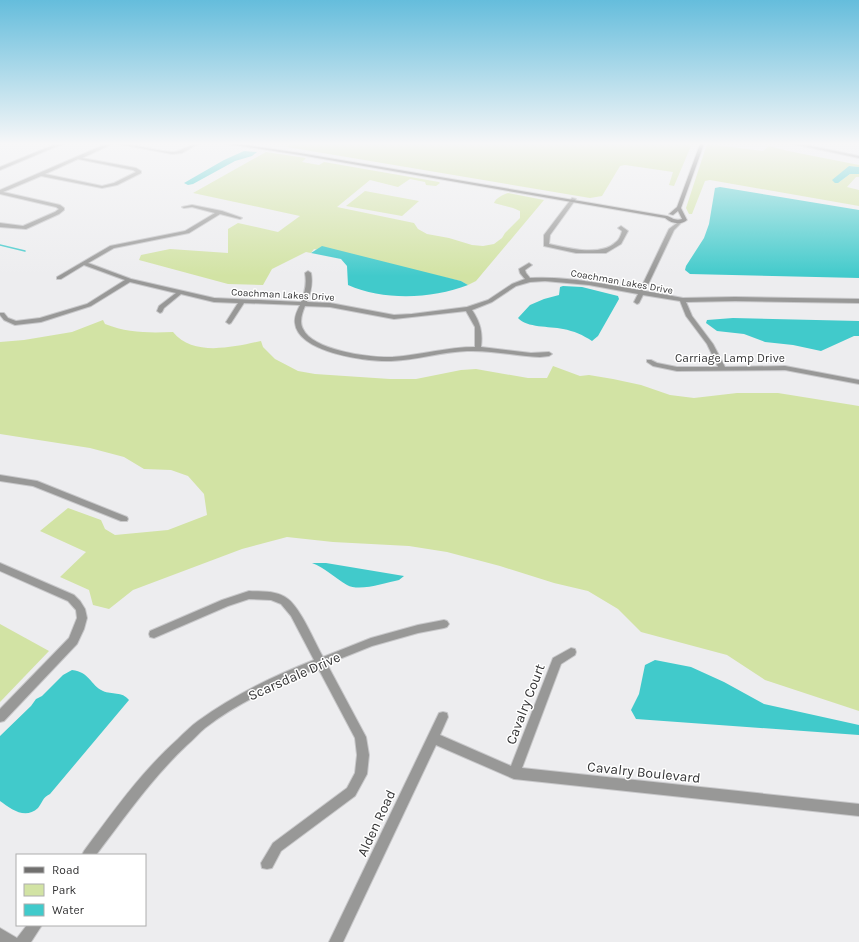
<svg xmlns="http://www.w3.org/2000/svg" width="859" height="942" viewBox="0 0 859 942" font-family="Karla,sans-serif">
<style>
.green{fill:#d2e3a4}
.water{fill:#41cacb}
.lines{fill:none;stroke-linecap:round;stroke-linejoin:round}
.stream{stroke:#41cacb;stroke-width:1.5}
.street-casing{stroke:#c8c8ca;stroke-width:2}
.secondary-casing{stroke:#c8c8ca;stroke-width:2}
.street{fill:#989897;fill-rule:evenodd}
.secondary{fill:#706f6e;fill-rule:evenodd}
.labels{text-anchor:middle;stroke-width:3;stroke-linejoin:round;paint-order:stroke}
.far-street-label{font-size:10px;fill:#343435;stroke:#fff}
.street-label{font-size:12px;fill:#343435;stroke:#fff}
.near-street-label{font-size:14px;fill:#343435;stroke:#fff}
</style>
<rect width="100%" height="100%" fill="#ededef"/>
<!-- green -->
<g class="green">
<path d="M290,144h395l6,2 -17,40 -5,-1 4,-13 -48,-7 -5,1 -18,30 -12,2 -303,-51z"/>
<path d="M707,144l56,7 6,-5 19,5 71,14v2l-10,-1 -11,17 12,-9h9v3h-3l-9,10 12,3v16l-149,-26 -5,1 -13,33h-3l-3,-6z"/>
<path d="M266,152l40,6 -4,4 17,3 5,-3 115,20 1,1 -4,3 -10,-1 -1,-3 -15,-3 -12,8 -28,-7 -33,27 77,16 4,6 9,5 22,4 23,7 11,1 11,-2 8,-6 3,-5 15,-15v-7l-7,-3 -19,-5c2,-5 8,-8 14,-10l36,7 -68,81 -8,4 -7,-4 -147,-32 -3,4 -5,-1 -34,17 -9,16 -35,-1 -89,-24 2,-5 29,-6 58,4v-24l10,-6 40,9 22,-16 -107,-23z"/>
<path d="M365,191l54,10 -17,15 -56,-10z"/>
<path d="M103,320l2,4c23,9 44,9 68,8 20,25 61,15 88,9l2,6 12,12 23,12 17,3 75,5h26l45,-9 15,-1 52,9h19l6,-12 27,10 9,-1 24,4 28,6 29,10 24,3 43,-5h41l81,13v305l-94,-31 -38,-25 -86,-23 -23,-23 -30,-18 -34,-8 -54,-17 -53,-14 -38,-6 -76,-4 -46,-5 -45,12 -109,41 -24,19 -16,-4 -4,-15 -29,-13 26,-25 -46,-21 28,-23 33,12 4,9 10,6 53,-5 39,-15 -3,-21 -16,-18 -17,-6 -27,-1 -20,-12 -34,-9 -90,-14v-92l24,-2 48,-8z"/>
<path d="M0,624l49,27 -49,51z"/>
</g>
<!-- water -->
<g class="water">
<path d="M244,151l13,1 -5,4 -17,5 -42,23 -5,1 -4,-2 40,-23z"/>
<path d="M849,166l10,1v7h-9l-12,9h-3l-3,-3z"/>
<path d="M720,187l139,23v68l-169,-4 -5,-4 1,-4 18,-28 5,-14 6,-36z"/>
<path d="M322,246l139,35 7,4c-36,14 -84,16 -120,0l-1,-19 -6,-7 -30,-6z"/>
<path d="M563,286l19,1 36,9 1,3 -21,37 -6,5c-9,-6 -18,-10 -29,-12 -14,-3 -36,-1 -45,-11l12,-13 14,-6 15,-4 1,-8z"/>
<path d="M733,318l126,3v15h-5l-33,15 -28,-6 -28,-3 -21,-8 -27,-3 -11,-8 1,-3z"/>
<path d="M312,563h14l78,13 -5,4c-14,3 -40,12 -52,5 -12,-7 -22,-17 -35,-22z"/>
<path d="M655,660l36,7 33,15 40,22 95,21v10l-223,-16 -5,-9 8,-16 6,-29z"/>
<path d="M72,670c18,2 18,15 31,21 9,4 19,0 26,9l-79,94c-8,4 -7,8 -12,14 -13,12 -27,1 -38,-7v-65l31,-30 5,-7 6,-3 21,-21z"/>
</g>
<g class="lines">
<!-- stream -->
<path class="stream" d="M0,245l25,6"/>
<defs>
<g id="street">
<path d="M56,144h6l-62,26v-3z"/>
<path d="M106,144h6l-30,14 54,10 5,3v2l-24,12 -15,3 -61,-12 -38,16 57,13 4,3v2l-5,4 -33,15 -26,-2v-4l23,3 32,-14 4,-3 -3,-2 -56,-13v-4zM78,159l55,11 3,2 -22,11 -12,3 -57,-12z"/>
<path d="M119,144c18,0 35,7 53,8 10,0 16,-8 26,-8l-16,9 -10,1z"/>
<path d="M793,144h9l57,12v2z"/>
<path d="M572,198l4,1 -26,36 -1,9c18,4 52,13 67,-2 3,-2 5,-7 6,-11l-4,-3 3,-2 7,5 -7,13 -15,9h-30l-32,-7v-11z"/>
<path d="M192,205l30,6 20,7 -2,1 -20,-5 -31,19 -75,15 -26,15 43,16 83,19 87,4c4,-10 6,-18 4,-29l3,-2 3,2c2,11 0,19 -4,29l23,1 64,12 18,-1 55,-7 21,-7 24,-16 13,-5 -5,-6 -1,-4 10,-6 3,2 -7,5 1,3 4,5c37,-2 74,6 110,12l29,-61 12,-9 2,1 -9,9 -29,61 38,7 52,-1 124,2v4l-124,-2 -49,1 6,14 21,28 12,23 60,-1 74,14v4l-74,-14 -108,1 -24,-5 -6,-4v-2h4l6,3 20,4h41l-11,-23 -21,-28 -6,-15 -37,-6 -4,8 -2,1 -3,-2 4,-8 -49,-9 -44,-4 -15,1 -14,4 -24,16 -20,8c8,12 11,22 9,37l50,6 18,-1 3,2 -3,2 -9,1c-25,-1 -48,-7 -73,-6 -26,1 -50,9 -76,10 -23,1 -93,-8 -96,-38 -1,-6 2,-12 5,-18l-56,-2 -13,20 -2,1 -3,-2 12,-19 -24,-1 -33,-8 -17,14 -2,4 -2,1 -3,-2 2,-5 17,-13 -46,-11 -39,24 -50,16 -26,3 -11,-5 -4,-5v-2h4l4,5 8,3 24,-3 47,-14 38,-24 -41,-15 -23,14h-4v-2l53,-31 75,-15 30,-18 -23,-6 -8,1 -2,-1zM305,306l25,1 64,12 72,-8 9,16v20c-28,0 -54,8 -82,10 -21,1 -80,-6 -90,-28 -4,-7 -1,-16 2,-23z"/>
<path d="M0,475l37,6 90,36 1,2 -1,2h-6l-88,-35 -33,-5z"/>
<path d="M0,563l74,32 6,6 5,8 2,9 -3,11 -7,15 -73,77 -4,1v-13l69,-71 8,-20 -1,-8 -8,-9 -68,-30z"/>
<path d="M249,591c12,1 28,-1 39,8 13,10 26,42 35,58l48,-19 47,-13 26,-5 3,1 2,3 -2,3 -3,1 -26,5 -46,13 -45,18 39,73 3,18 -2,19 -12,22 -74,55 -9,17 -5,1 -5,-1 -1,-5 12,-20 74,-55 8,-15 2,-18 -2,-17 -37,-70c-39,16 -79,34 -113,60 -6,5 -12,12 -18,17 -35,33 -62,72 -91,110h-14l2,-4c29,-39 57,-79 94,-112 6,-6 13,-13 20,-18 36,-26 75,-45 116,-61l-23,-44 -10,-12 -10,-4 -22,-1 -21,7 -74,32 -4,-1 -1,-3 1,-3 72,-31z"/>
<path d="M571,648l4,1 1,3 -1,3 -14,9 -39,104 337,36v12l-345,-37 -78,-34 -93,197h-14l110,-229 4,-1 4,1 1,4 -8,18 71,31 42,-108z"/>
<path d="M27,925h15l-11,17h-31v-14l17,10z"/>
</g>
<path id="secondary" d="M227,144h12l61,9 367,63c6,2 8,5 15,3l-4,-8 -5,4 -4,-1 8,-7 23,-63h4l-23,64 6,12c-6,5 -15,4 -22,-2l-365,-63z"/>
</defs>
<!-- street casing -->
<use href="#street" class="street-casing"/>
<!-- secondary casing -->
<use href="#secondary" class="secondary-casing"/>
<!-- street -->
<use href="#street" class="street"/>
<!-- secondary -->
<use href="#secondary" class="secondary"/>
</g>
<!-- sky -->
<linearGradient id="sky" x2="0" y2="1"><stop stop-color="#65bddc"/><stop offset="0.52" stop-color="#f7f7f8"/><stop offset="1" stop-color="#f7f7f8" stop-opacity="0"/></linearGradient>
<rect width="859" height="276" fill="url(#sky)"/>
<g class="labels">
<!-- far-street labels -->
<g class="far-street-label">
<text transform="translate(622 281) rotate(10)" y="4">Coachman Lakes Drive</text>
<text transform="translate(283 294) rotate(3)" y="4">Coachman Lakes Drive</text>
</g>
<!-- street labels -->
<g class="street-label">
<text x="730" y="362">Carriage Lamp Drive</text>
</g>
<!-- near-street labels -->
<g class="near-street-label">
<text transform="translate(294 676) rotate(-24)" y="5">Scarsdale Drive</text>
<text transform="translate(525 704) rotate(-69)" y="5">Cavalry Court</text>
<text transform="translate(644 772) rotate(6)" y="5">Cavalry Boulevard</text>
<text transform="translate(376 823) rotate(-65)" y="5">Alden Road</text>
</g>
</g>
<!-- legend -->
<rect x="16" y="854" width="130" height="72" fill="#ffffff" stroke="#aeaeae"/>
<rect x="24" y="867" width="20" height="6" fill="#706f6e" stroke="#aeaeae"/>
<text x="52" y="874" font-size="12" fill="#343435">Road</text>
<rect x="24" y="884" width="20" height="12" fill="#d2e3a4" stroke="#aeaeae"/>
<text x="52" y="894" font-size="12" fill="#343435">Park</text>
<rect x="24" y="904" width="20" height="12" fill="#41cacb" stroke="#aeaeae"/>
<text x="52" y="914" font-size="12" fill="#343435">Water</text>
</svg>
